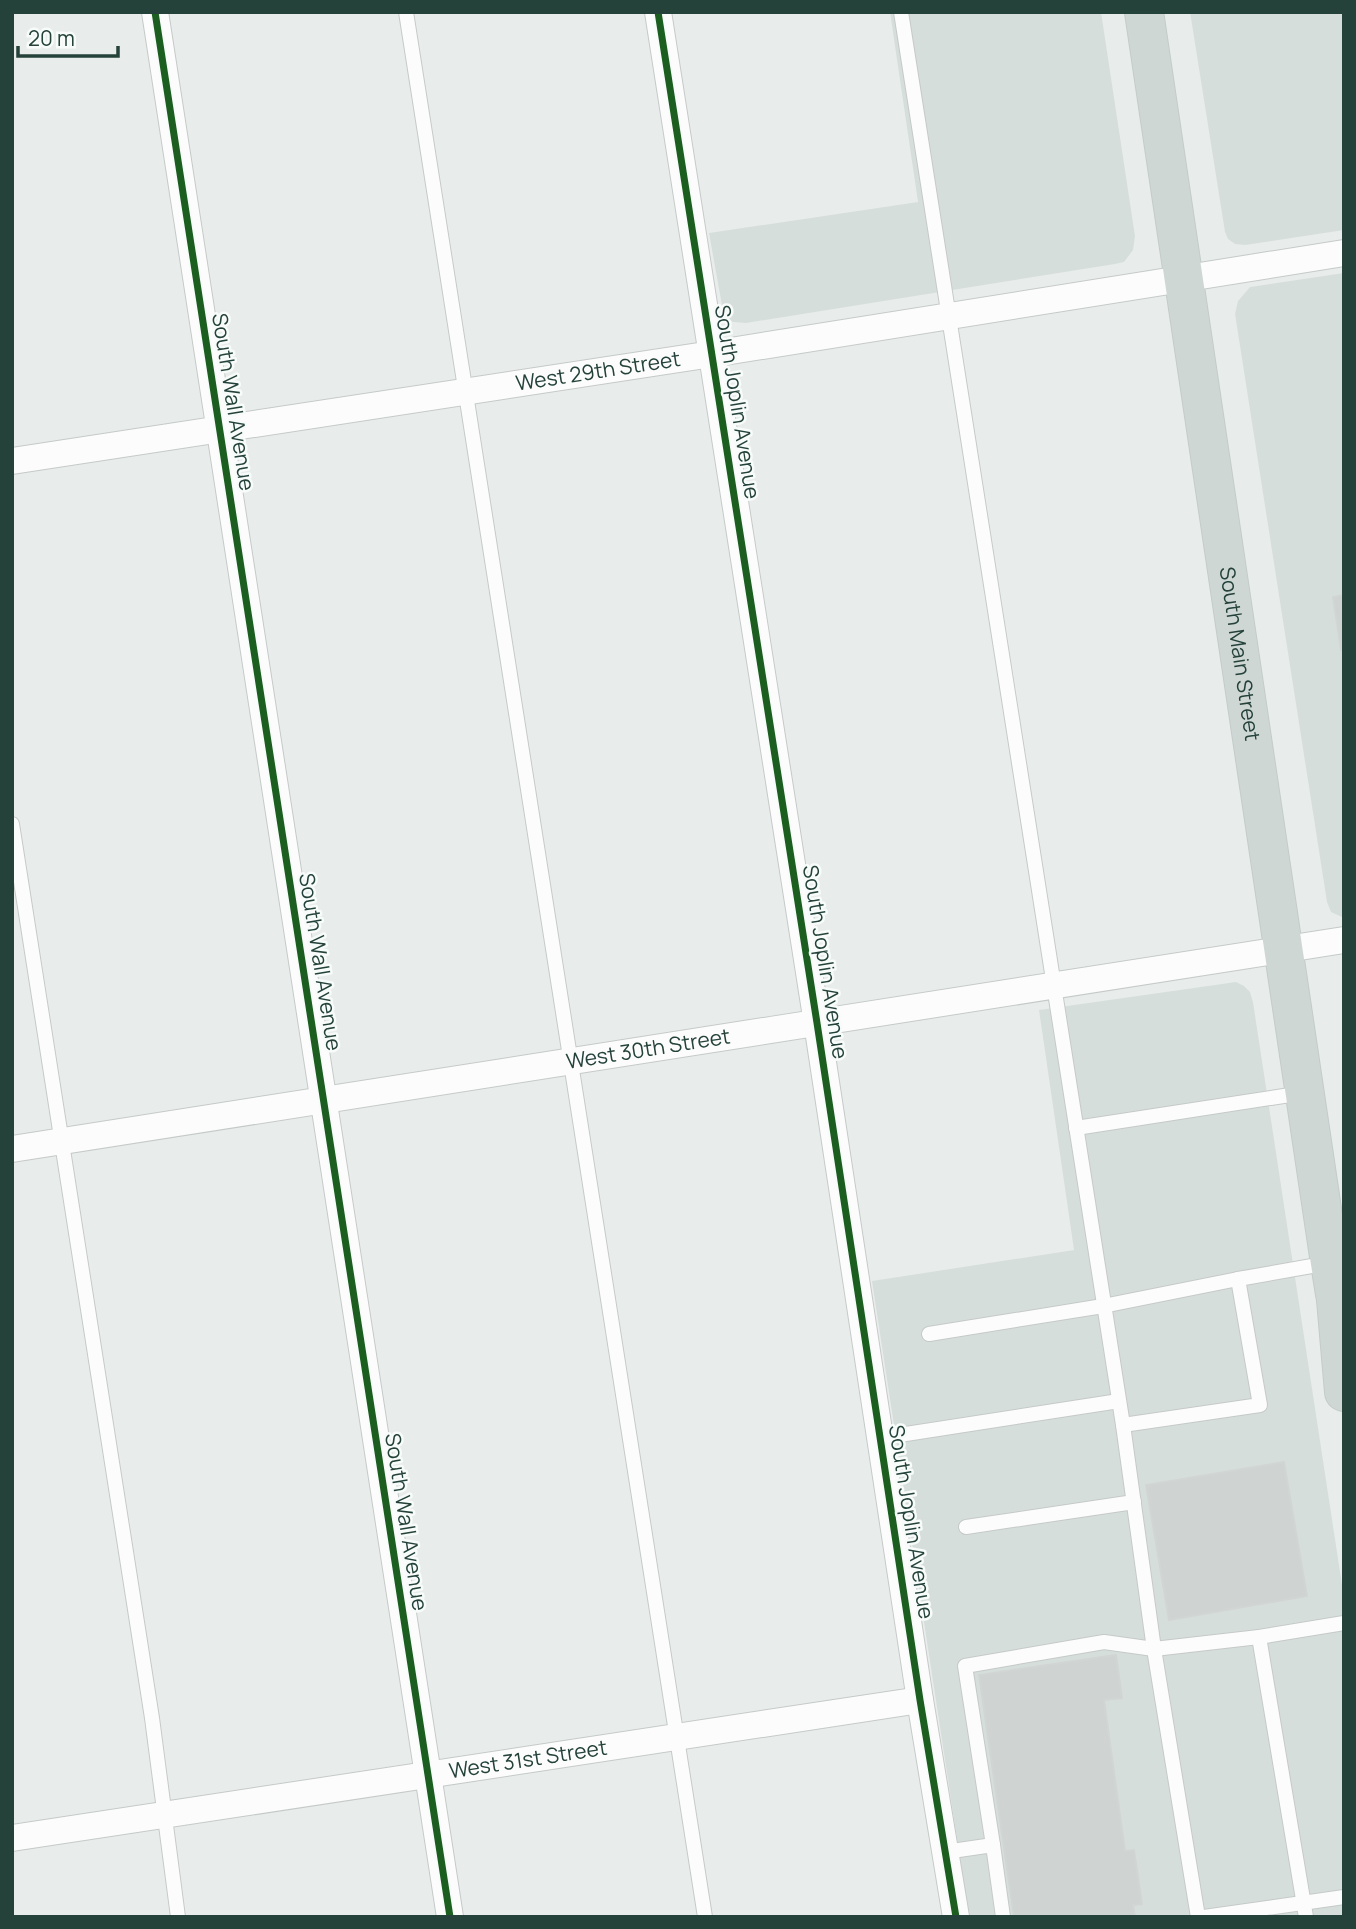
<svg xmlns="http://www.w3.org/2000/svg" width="1356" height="1929" viewBox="0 0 1356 1929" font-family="Manrope,sans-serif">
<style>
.built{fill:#d6dedb}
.building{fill:#cfd4d2;stroke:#d1d6d4;stroke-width:2}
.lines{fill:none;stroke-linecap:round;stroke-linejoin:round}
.lane-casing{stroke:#c5cac8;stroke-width:16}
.street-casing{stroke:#c5cac8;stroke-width:28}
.primary-casing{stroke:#c3ccc9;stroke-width:40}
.lane{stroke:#fcfcfc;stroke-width:14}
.street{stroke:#fcfcfc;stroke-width:26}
.primary{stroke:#cfd7d5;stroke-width:38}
.cycleway-casing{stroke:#f7fbf9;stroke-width:11}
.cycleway{stroke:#1b5e20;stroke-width:7}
.labels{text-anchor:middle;stroke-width:5;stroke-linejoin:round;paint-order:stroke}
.street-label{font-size:21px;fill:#24423a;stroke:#f7fbf9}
</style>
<rect width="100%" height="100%" fill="#e8edeb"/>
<!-- built -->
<g class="built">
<path d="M890,12h211l34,224 -2,14 -9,12 -9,2 -369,59 -13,-1 -7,-5 -3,-6 -14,-78 209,-31z"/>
<path d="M1190,12h154v218l-99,15 -10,-1 -7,-5 -3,-7z"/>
<path d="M1344,273v645l-13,-6 -4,-10 -92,-588 3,-13 12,-14z"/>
<path d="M1236,982l8,4 6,6 3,10 91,596v319h-375l-97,-636 202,-31 -35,-240z"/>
</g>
<!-- building -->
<g class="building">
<path d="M1344,595v54l-3,1 -8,-53z"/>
<path d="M1284,1462l23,134 -138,24 -23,-135z"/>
<path d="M1116,1655l6,43 -18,2 21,151 9,-1 8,54 -9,1 2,12h-121l-35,-242z"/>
</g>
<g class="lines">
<defs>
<g id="lane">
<path d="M406,12l299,1905"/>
<path d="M901,12l222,1413 31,224 44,268"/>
<path d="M12,824l140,894 26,199"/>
<path d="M1076,1128l227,-35"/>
<path d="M929,1334l174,-28 135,-27 91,-16"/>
<path d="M1123,1425l137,-20 -22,-126"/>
<path d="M880,1438l239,-37"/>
<path d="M966,1527l168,-25"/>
<path d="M1259,1637l47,280"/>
<path d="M993,1845l-28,-179 139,-24 50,7 105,-12 85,-14"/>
<path d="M945,1852l48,-7 10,72"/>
<path d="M1204,1917l140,-20"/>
</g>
<g id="street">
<path d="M155,12l295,1905"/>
<path d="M658,12l159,1011 103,677 36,217"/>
<path id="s1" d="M12,461l700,-107 632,-101"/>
<path id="s2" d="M12,1149l1332,-209"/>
<path id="s3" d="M12,1838l908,-138"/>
</g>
<g id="primary">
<path id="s4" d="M1144,12l186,1251 5,31 9,30"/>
<path d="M1336,1300l8,92"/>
</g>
</defs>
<!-- lane casing -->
<use href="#lane" class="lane-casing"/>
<!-- street casing -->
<use href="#street" class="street-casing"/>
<!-- primary casing -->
<use href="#primary" class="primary-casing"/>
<!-- lane -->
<use href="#lane" class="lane"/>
<!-- street -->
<use href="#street" class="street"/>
<!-- primary -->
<use href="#primary" class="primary"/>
<defs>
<g id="cycleway">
<path d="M155,12l295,1905"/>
<path d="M658,12l159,1011 103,677 36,217"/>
</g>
</defs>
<!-- cycleway casing -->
<use href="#cycleway" class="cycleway-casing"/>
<!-- cycleway -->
<use href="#cycleway" class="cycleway"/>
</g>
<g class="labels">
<!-- street labels -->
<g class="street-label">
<text dy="7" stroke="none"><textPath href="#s1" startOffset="593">West 29th Street</textPath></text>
<text transform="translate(233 402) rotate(81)" y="7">South Wall Avenue</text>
<text transform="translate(737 402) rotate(81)" y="7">South Joplin Avenue</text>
<text dy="7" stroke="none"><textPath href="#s4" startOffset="649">South Main Street</textPath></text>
<text transform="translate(320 962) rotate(81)" y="7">South Wall Avenue</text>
<text transform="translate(825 962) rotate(81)" y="7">South Joplin Avenue</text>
<text dy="7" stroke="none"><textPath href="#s2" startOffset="644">West 30th Street</textPath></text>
<text transform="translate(406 1522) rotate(81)" y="7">South Wall Avenue</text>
<text transform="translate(911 1522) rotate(81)" y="7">South Joplin Avenue</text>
<text dy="7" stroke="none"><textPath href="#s3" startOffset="522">West 31st Street</textPath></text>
</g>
</g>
<!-- border -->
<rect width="1356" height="1929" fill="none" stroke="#24423a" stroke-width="28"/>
<!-- scale -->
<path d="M18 46v10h100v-10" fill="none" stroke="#24423a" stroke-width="3.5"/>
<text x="28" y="46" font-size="21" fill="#24423a" stroke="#f7fbf9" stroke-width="5" paint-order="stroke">20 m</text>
</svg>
